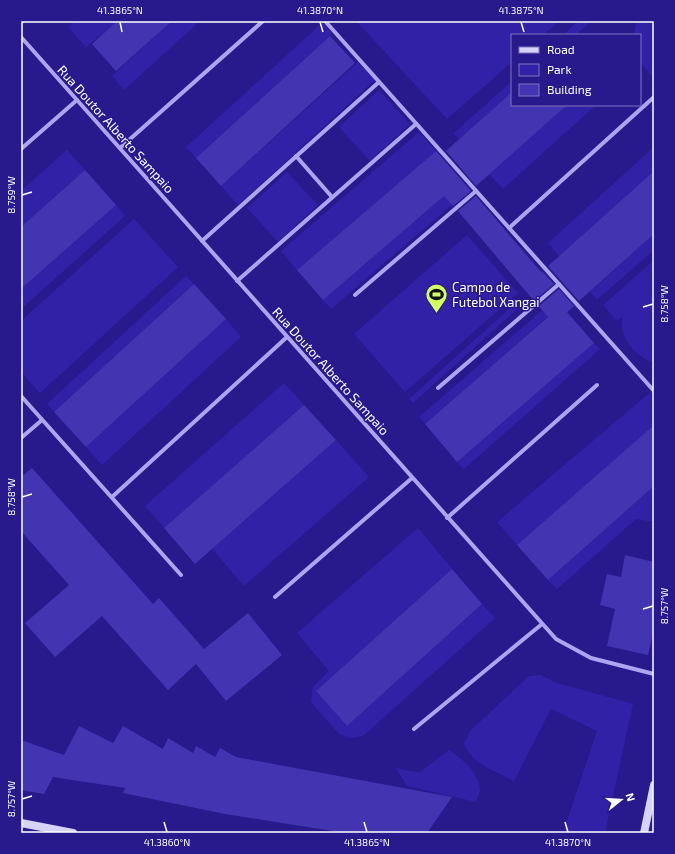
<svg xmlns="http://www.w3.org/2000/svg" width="675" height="854" viewBox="0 0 675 854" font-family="'Exo 2',sans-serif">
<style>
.green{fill:#3121a7}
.building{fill:#4334b1}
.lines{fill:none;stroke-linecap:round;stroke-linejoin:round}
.street{stroke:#ada5ee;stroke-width:4}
.secondary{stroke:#d7d2fa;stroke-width:8}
.ticks{fill:none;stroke:#fff;stroke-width:1.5}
.labels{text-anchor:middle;stroke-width:3;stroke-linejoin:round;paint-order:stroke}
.street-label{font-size:13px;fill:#fff;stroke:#28198d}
.poi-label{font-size:13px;fill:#fff;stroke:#28198d;text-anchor:start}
.neatline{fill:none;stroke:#fff;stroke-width:1.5}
.ticks-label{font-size:10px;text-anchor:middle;fill:#fff}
</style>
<rect width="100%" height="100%" fill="#28198d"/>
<!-- green -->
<g class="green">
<path d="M74,21h43l-31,26 -18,-20z"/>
<path d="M172,21h28l-76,69 -12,-14z"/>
<path d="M356,21h203l-16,14h-31v27l-65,57z"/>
<path d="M578,21l12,1 -14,13h-13z"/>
<path d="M636,21h18v57l-14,-16v-27h-6z"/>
<path d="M323,22l9,11 -2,3 -134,122 -10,-11z"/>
<path d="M358,62l17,18 -137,125 -17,-19z"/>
<path d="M512,81v11l-53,48 -5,-7z"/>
<path d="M379,90l31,34 -40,37 -31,-34z"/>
<path d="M566,105h30l-93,84 -14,-15z"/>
<path d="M419,132l17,19 -139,119 -16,-19z"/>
<path d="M654,147v24l-95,85 -11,-13z"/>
<path d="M67,150l18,20 -64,57v-36z"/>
<path d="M287,172l31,33 -40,37 -31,-34z"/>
<path d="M461,181l8,9 -138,119 -8,-9z"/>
<path d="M116,205l9,11 -104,93v-20z"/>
<path d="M134,219l44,48 -138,126 -19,-21v-51z"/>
<path d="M654,234v16l-57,50 -7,-8z"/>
<path d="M467,235l51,58 -113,99 -51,-58z"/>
<path d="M654,260v110l-3,-3 3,-4c-20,-8 -34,-23 -32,-46l-5,4 -14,-16z"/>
<path d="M186,276l8,8 -140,128 -7,-8z"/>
<path d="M556,298l5,7 -136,119 -6,-7z"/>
<path d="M520,299l4,4 -111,100 -4,-4z"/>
<path d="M226,319l15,18 -139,128 -16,-18z"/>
<path d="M594,343l6,6 -136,120 -7,-7z"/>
<path d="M284,383l20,22 -140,123 -19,-22z"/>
<path d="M654,389v36l-137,120 -20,-23z"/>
<path d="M336,440l33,37 -125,109 -32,-37z"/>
<path d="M654,486v36l-18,-3 -79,70 -9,-9z"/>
<path d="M418,528l34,41 -136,122 31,35 135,-122 13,14 -132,118 -13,2 -11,-4 -28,-32 2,-15 16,-16 -32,-38z"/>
<path d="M541,675l13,7 79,22 -28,129h-42l34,-102 -46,-22 -37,72c-18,-10 -44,-17 -50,-38l7,-13 58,-54z"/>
<path d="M449,750c13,9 30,22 31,40 0,3 -3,8 -4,12l-69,-16 -11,-18 23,5z"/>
</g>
<!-- building -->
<g class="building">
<path d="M117,21h55l-56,50 -24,-27z"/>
<path d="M330,36l25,27 -134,123 -25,-28z"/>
<path d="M512,92v13h55l-91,81 -30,-35z"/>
<path d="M436,151l35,40 -18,15 -9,-10 -121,104 -26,-30z"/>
<path d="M85,170l31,35 -95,84v-62z"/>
<path d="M654,171v63l-75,67 -31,-35z"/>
<path d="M476,196l65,76 1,-1 12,13 -20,17 -76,-90z"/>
<path d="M194,284l32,35 -140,128 -32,-35z"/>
<path d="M559,289l15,17 -7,6 27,31 -137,119 -32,-38 123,-107 -9,-11z"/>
<path d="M304,405l32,35 -141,124 -31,-36z"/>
<path d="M654,425v61l-106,94 -31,-35z"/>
<path d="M32,468l121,136 6,-6 45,51 44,-36 34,42 -56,46 -30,-37 -28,26 -66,-74 -47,41 -30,-34 44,-38 -48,-54v-54z"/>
<path d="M625,555l29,7v67l-6,26 -41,-9 8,-37 -15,-4 7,-31 14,3z"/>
<path d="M452,569l30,35 -135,122 -31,-35z"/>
<path d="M79,726l34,17 10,-17 40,23 5,-11 25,15 3,-7 19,11 5,-9 16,9 216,40 -25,36h-82l-120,-19 -102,-21 2,-5 -72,-11 -9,17 -23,-4v-50l43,15z"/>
</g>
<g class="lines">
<!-- street -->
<g class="street">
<path d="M325,21l329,370"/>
<path d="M21,22l2,-1"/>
<path d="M21,37l535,602 35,19 63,16"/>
<path d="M120,148l143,-127"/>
<path d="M21,149l56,-49"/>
<path d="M296,156l36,41"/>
<path d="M509,228l145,-131"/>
<path d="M202,241l177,-159"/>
<path d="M237,281l179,-157"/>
<path d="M355,295l121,-104"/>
<path d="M438,388l121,-104"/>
<path d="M21,396l160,179"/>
<path d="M21,438l21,-18"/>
<path d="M112,497l175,-160"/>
<path d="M447,518l150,-133"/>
<path d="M275,597l137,-119"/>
<path d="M414,729l128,-105"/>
</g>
<!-- secondary -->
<g class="secondary">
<path d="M21,823l52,10"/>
<path d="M644,833l10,-48"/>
</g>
</g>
<!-- ticks -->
<path class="ticks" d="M120,22l2,10M320,22l3,10M521,22l3,10M22,195l10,-3M643,307l10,-3M22,497l10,-3M643,609l10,-3M22,799l10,-3M164,822l3,10M364,822l3,10M565,822l3,10"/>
<!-- icons -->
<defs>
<symbol id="stadium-pin" viewBox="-11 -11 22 30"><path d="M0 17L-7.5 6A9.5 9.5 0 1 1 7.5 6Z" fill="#d3ff62" stroke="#28198d"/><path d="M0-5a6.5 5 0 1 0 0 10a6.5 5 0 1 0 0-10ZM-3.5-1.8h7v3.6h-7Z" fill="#111"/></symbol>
</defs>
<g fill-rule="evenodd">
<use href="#stadium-pin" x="424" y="282" width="25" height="34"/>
</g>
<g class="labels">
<!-- street labels -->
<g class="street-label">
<text transform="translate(116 129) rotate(48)" y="5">Rua Doutor Alberto Sampaio</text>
<text transform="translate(331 371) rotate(48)" y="5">Rua Doutor Alberto Sampaio</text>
</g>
<!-- poi labels -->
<g class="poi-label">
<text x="452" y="292">Campo de<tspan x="452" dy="15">Futebol Xangai</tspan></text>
</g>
</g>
<!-- border -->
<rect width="675" height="854" fill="none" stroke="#28198d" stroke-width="44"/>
<!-- legend -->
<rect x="511" y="34" width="130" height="72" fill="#28198d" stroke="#7e75bb"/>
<rect x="519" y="47" width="20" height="6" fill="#d7d2fa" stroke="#7e75bb"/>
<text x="547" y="54" font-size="12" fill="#ffffff">Road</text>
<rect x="519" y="64" width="20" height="12" fill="#3121a7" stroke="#7e75bb"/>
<text x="547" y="74" font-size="12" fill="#ffffff">Park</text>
<rect x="519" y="84" width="20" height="12" fill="#4334b1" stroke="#7e75bb"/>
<text x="547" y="94" font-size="12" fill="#ffffff">Building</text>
<!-- north arrow -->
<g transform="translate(621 800) rotate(73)" stroke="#28198d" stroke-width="3" paint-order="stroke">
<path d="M0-3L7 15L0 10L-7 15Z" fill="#ffffff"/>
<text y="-6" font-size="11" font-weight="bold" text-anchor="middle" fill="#ffffff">N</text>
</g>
<rect x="22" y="22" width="631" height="810" class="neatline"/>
<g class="ticks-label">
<text x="120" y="14">41.3865°N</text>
<text x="320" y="14">41.3870°N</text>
<text x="521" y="14">41.3875°N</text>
<text transform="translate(11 195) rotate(-90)" y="4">8.759°W</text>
<text transform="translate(664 304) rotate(-90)" y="4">8.758°W</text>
<text transform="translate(11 497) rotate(-90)" y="4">8.758°W</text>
<text transform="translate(664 606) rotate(-90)" y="4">8.757°W</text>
<text transform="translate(11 799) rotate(-90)" y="4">8.757°W</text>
<text x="167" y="846">41.3860°N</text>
<text x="367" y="846">41.3865°N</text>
<text x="568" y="846">41.3870°N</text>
</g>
</svg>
